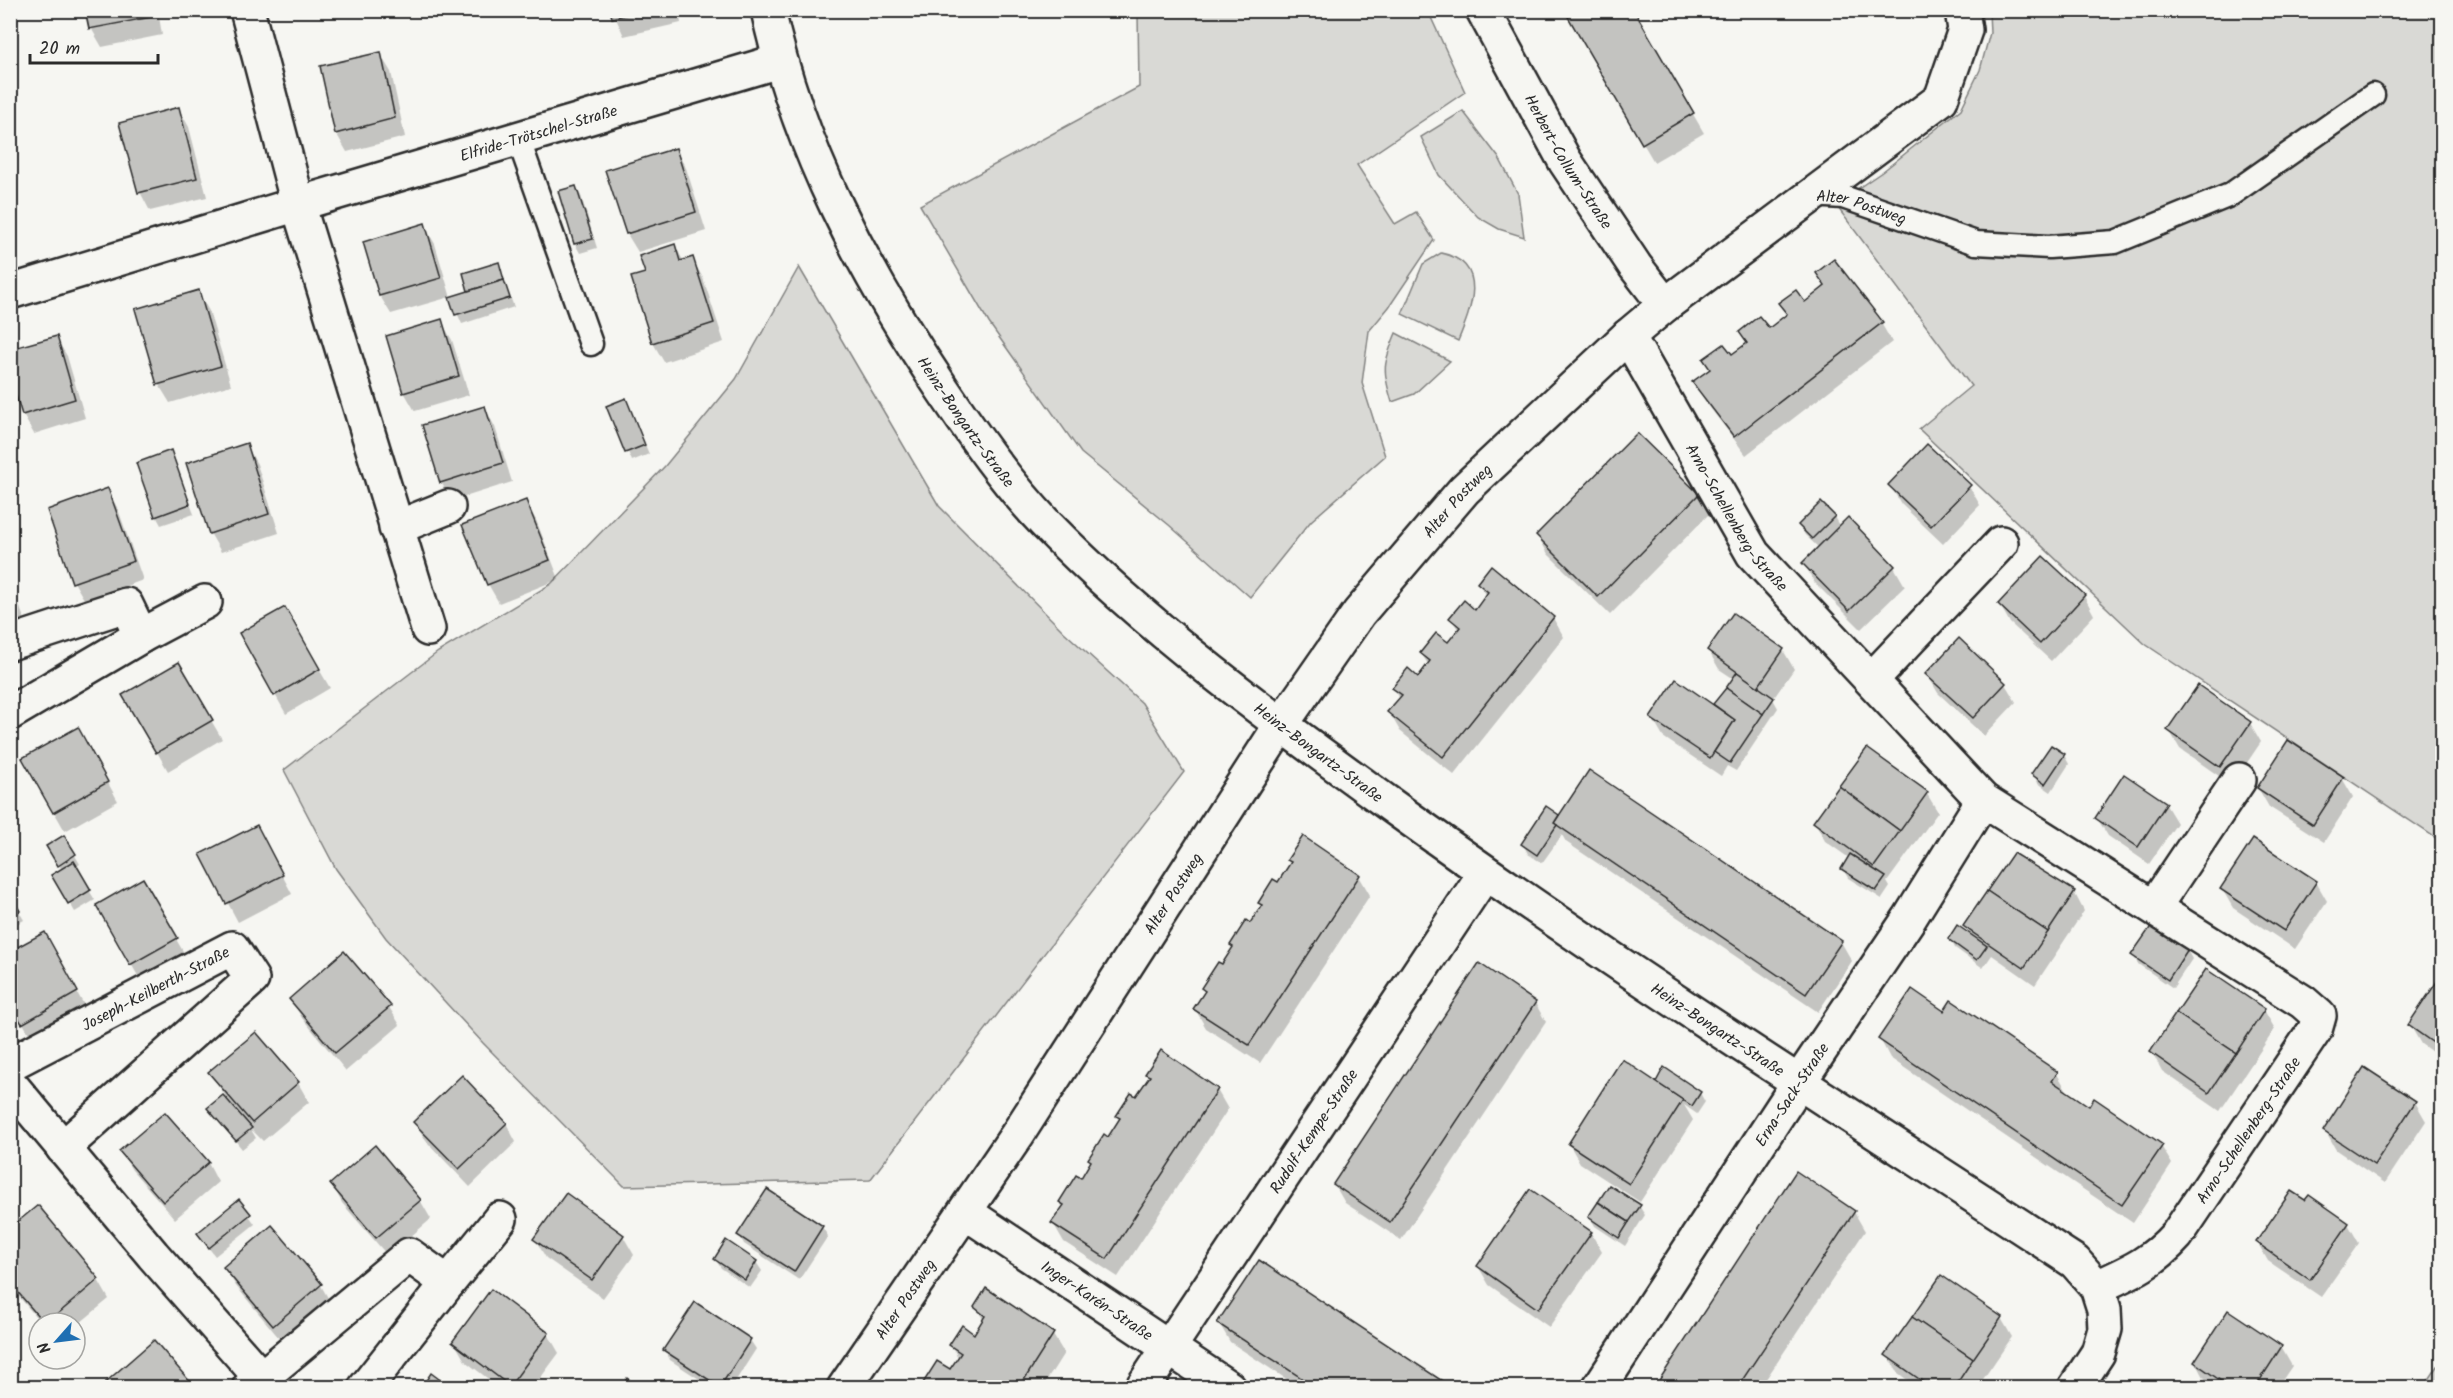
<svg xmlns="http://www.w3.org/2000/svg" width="2453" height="1398" viewBox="0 0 2453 1398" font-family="Kalam,sans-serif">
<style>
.green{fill:#d9d9d5;stroke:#828280;stroke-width:1.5}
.shadow{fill:#0003}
.building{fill:#c3c3c0;stroke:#2b2b2b;stroke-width:1.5}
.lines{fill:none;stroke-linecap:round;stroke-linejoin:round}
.lane-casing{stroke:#2b2b2b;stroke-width:27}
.street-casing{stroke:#2b2b2b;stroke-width:38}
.lane{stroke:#f6f6f2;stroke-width:22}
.street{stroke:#f6f6f2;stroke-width:33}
.labels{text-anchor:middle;stroke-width:4.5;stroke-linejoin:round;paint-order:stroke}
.street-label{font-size:16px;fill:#2b2b2b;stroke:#f6f6f2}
</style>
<rect width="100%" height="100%" fill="#f6f6f2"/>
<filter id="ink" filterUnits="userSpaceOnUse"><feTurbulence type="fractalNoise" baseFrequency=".0167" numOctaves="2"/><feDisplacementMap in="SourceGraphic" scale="12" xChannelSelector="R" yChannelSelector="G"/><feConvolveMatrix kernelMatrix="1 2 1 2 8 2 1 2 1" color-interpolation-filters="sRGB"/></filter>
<g filter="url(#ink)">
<!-- green -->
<g class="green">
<path d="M1138,11h290l37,81 -108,73 38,59 21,-12 18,28 -45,67 -20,24 -7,52 23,73 -74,65 -61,76 -81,-72 -88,-72 -92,-130 -69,-118 219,-118z"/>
<path d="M1989,11h453v831l-297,-198 -226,-215 52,-43 -136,-182 47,-32 79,-63 19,-39 10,-37z"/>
<path d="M1463,111l36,47 19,36 6,43 -25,-8 -21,-12 -39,-42 -18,-38z"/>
<path d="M1441,253c49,10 30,57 17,88l-56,-27 21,-50z"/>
<path d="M799,267l140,239 125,126 78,71 42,69 -314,408 -246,6 -141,-143 -97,-105 -50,-69 -52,-99 154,-118 113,-68 114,-118 71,-87z"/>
<path d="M1396,333l54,28 -36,33 -22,8c-10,-32 -9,-38 4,-69z"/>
<path d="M2442,1360v27h-18z"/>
</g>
<!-- shadow -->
<g class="shadow">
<path d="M87,10h71l4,25 -60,12 -11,-19z"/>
<path d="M612,10h67l2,13 -57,13z"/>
<path d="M1565,10h67l72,123 -50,29z"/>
<path d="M380,54l11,18 14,65 -58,15 -11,-19z"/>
<path d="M179,109l10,18 18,70 -57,14 -10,-19z"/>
<path d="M675,149l11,19 20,63 -68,21 -11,-18z"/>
<path d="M576,187l5,9 16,52 -17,5 -5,-9 -15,-52z"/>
<path d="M424,225l11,19 16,54 19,-6 -5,-18 33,-10 16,43 -52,17 -12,-27 -59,17 -11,-18z"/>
<path d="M10,227l8,28 -8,2z"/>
<path d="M675,246l9,16 8,-3 11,19 21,64 -60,20 -11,-19 -20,-65 14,-4z"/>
<path d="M198,292l11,19 22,74 -61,18 -11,-18 -22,-75z"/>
<path d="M1780,304h24l77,19 11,19 -146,113 -41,-54 -11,-19 53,-38 -7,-12 28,-2 19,-14z"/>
<path d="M441,321l11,19 17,55 -54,16 -11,-19z"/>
<path d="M56,338l11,18 18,62 -51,16 -11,-19 -13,-44z"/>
<path d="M608,407l22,2 19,45 -17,7z"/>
<path d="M485,408l10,19 17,55 -60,19 -11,-19z"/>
<path d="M1637,435l61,60 11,19 -99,101 -62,-61 -10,-18z"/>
<path d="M246,445l11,19 22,69 -58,19 -11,-19z"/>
<path d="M170,452l24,62 -33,11 -5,-9z"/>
<path d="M1890,485l79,1 11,19 -37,39 -42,-40z"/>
<path d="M107,490l11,19 25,71 -58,21 -11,-19z"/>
<path d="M525,502l11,18 23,59 -60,24 -11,-19z"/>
<path d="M1834,517l6,10 54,40 11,19 -44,43 -47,-47 -10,-19 15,-15 -14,-13 -5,-9z"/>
<path d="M10,580l16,44 -16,6z"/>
<path d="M1479,583l74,35 11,19 -110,138 -54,-44 -11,-19 11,-13 -6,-11 25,-9 10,-13 -8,-13 27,-9 11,-13 -8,-13 25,-6 11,-16z"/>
<path d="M2084,596l10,19 -43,46 -41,-38 -10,-18z"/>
<path d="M284,609l46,79 -44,26 -45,-80z"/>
<path d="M1708,650h75l11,19 -21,30 5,9 -42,63 -9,-5 -6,10 -58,-39 -11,-19 66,-8 -3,-6 19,-25 -15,-10z"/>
<path d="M178,664l44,75 -54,32 -44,-76z"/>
<path d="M1927,674l78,10 11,18 -32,34 -46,-43z"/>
<path d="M2250,723l11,19 -29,43 -52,-36 -11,-19z"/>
<path d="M88,747l30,54 -53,30 -41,-72z"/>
<path d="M2064,755l5,9 -18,28 -13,-9 -5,-9z"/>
<path d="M2124,776l42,29 11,18 -28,41 -41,-28 -11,-18z"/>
<path d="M2342,778l11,19 -29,45 -55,-35 -11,-19z"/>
<path d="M1927,794l11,18 -51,70 3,5 -8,12 -34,-21 -5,-9 6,-11 -24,-17 -10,-19z"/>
<path d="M1547,808l13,9 281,125 11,19 -34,51 -252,-170 -4,-7 -20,28 -14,-9 -5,-10z"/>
<path d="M64,837l16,27 -5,3 20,33 -20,12 -22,-37 9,-5 -14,-24z"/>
<path d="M267,846l25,48 -54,28 -36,-67z"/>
<path d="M1289,860l70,16 11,19 -110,168 -54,-35 -11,-19 10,-16 -3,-5 21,-22 11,-17 -2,-4 18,-20 12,-18 -2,-4 18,-19 13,-19z"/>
<path d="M142,881l45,77 -45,25 -44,-77z"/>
<path d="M2316,882l11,19 -32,48 -62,-41 -11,-19z"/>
<path d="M2074,892l10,19 -49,74 -43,-30 -9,13 -28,-20 -5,-9 22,-2 -7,-11z"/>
<path d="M10,896l14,24 -14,8z"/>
<path d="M44,934l44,78 -54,30 -24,-41z"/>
<path d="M2187,950l5,9 -19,29 -35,-24 -5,-9z"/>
<path d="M2442,977v82l-21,-15 -11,-19z"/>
<path d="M291,999l98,8 11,18 -54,46 -44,-53z"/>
<path d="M1952,1002l105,72 11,18 21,16 72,38 11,18 -39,59 -243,-165 -10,-19 65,-26z"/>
<path d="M1535,1003l11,19 -145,218 -56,-37 -11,-19z"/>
<path d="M2264,1010l11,19 -55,82 -58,-40 -10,-19z"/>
<path d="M256,1034l42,49 11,19 -46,39 -13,-13 6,10 -14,11 -33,-41 16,-13 -15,-22z"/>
<path d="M1147,1074l70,16 11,19 -110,168 -54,-35 -11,-19 11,-16 -3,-5 20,-22 39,-60 -2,-4 19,-18 13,-20z"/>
<path d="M1660,1087l40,6 5,9 -8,12 -13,-9 9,15 -53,82 -60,-39 -11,-19z"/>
<path d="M2415,1102l11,19 -41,62 -49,-33 -11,-19z"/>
<path d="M415,1122l91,1 10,19 -46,45 -44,-46z"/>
<path d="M121,1152l87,11 10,19 -43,37 -43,-49z"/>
<path d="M332,1184l88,16 11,19 -43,37 -46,-53z"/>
<path d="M2309,1197l39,27 11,19 -38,54 -53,-36 -11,-19 49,-39z"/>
<path d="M239,1201l16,23 -40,32 -11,-14z"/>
<path d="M1639,1206l6,9 -20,31 -30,-20 -5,-9z"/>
<path d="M37,1207l61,73 11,19 -34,28v-4h-34l-29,-35 -2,2v-60z"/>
<path d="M1854,1212l11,19 -105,157h-104z"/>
<path d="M822,1227l6,9 -29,44 -55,-36 -5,-9z"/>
<path d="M1591,1233l11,19 -53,75 -60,-42 -11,-19z"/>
<path d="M623,1236l11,19 -31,43 -57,-40 -11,-19z"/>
<path d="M715,1259l41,3 6,9 -12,17 -29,-20z"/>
<path d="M225,1268l95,16 11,19 -47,41 -48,-58z"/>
<path d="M1941,1277l60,41 11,19 -35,51h-59l-20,-15 -11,-18z"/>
<path d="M976,1307l77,28 11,18 -22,35h-115l-2,-5 26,-12 8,-12 -8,-14 24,-9 9,-15z"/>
<path d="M1219,1323l231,65h-150l-70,-46z"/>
<path d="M548,1334l11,19 -26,35h-33l-35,-27 -11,-19z"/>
<path d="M750,1340l6,9 -25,39h-18l-43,-28 -5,-10z"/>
<path d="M2281,1347l11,19 -15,22h-61l-10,-7 -10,-19z"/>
</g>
<!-- building -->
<g class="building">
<path d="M85,10h66l1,7 -63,12z"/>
<path d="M610,10h34l-32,8z"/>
<path d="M1564,10h70l60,103 -52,31z"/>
<path d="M381,52l14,66 -60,16 -15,-68z"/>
<path d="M179,107l18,71 -59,15 -19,-70z"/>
<path d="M676,148l20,64 -70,22 -21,-64z"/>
<path d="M576,186l17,53 -19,5 -16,-53z"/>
<path d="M425,223l16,55 -62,18 -16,-54z"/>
<path d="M675,244l5,17 13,-4 21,66 -62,20 -21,-66 14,-4 -6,-17z"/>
<path d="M1834,259l49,63 -149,115 -42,-55 18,-13 -7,-10 21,-15 8,10 15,-11 -8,-11 20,-16 10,12 18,-14 -9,-11 18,-13 9,12 20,-16 -9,-13z"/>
<path d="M499,262l5,18 -36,11 -5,-18z"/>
<path d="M504,280l6,18 -55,17 -6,-18z"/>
<path d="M199,290l22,76 -64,19 -22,-76z"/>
<path d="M442,319l17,57 -56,17 -17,-57z"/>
<path d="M57,336l18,63 -53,16 -12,-39v-27z"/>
<path d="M626,398l19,47 -20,8 -19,-47z"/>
<path d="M485,406l18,57 -63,20 -18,-58z"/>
<path d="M1637,433l62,61 -101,103 -62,-62z"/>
<path d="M247,443l22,71 -60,20 -23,-71z"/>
<path d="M1927,444l44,41 -40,41 -43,-41z"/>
<path d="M171,450l19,54 -35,13 -19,-54z"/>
<path d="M108,488l26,73 -62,22 -25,-73z"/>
<path d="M526,500l24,60 -63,25 -25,-60z"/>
<path d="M1821,502l14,14 -23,23 -14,-14z"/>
<path d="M1848,517l47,49 -46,45 -47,-48z"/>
<path d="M2043,556l42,39 -45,49 -42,-40z"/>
<path d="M1491,565l63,52 -111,140 -56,-45 15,-17 -10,-7 16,-20 10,9 12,-16 -10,-8 16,-20 12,9 12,-15 -11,-9 15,-18 11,10 13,-18 -11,-9z"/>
<path d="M10,588l7,17 -7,2z"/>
<path d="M285,607l35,62 -46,27 -35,-63z"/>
<path d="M1733,613l51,36 -26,38 -51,-37z"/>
<path d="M1959,638l47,45 -33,35 -48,-44z"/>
<path d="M179,662l34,58 -57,33 -34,-58z"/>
<path d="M1737,672l37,26 -11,16 -37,-26z"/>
<path d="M1676,679l59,41 -25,38 -60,-40z"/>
<path d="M2198,685l53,37 -31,45 -53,-37z"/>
<path d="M1726,688l37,26 -33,49 -16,-11 21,-32 -22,-16z"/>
<path d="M78,727l30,55 -55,31 -31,-55z"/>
<path d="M2288,740l56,37 -31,48 -56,-37z"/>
<path d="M2051,745l14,9 -20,30 -14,-10z"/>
<path d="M1867,748l61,44 -28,39 -61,-45z"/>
<path d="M1589,770l253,171 -36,53 -252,-171z"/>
<path d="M2124,774l43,29 -29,44 -43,-29z"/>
<path d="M1839,786l61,45 -26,36 -61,-45z"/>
<path d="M1546,806l13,9 -5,8 3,2 -20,30 -16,-11z"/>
<path d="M257,825l26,50 -57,29 -26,-50z"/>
<path d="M64,835l12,19 -18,12 -12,-20z"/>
<path d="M1303,836l57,39 -111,170 -56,-36 12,-18 -4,-3 17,-26 4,2 11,-17 -3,-2 16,-25 4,3 12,-18 -4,-2 15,-24 5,3 13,-20 -4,-2z"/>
<path d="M2253,839l64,42 -33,50 -64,-42z"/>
<path d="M2013,853l62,38 -27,41 -61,-41z"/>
<path d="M1850,854l36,23 -10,14 -35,-22z"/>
<path d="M74,861l17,29 -23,14 -17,-29z"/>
<path d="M143,878l35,60 -48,27 -34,-60z"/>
<path d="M1987,891l61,41 -24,36 -61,-42z"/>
<path d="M10,894l10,17 -10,5z"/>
<path d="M1957,925l30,21 -10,14 -29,-21z"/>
<path d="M2152,925l36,24 -20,31 -37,-25z"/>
<path d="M45,932l33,60 -56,32 -12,-20v-53z"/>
<path d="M344,951l47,55 -56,47 -46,-54z"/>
<path d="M1479,963l57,39 -146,220 -57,-38z"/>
<path d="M2206,969l59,40 -29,44 -60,-40z"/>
<path d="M2442,974v75l-34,-24z"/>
<path d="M1912,989l32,22 7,-11 107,72 -6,9 37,25 5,-8 69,47 -41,60 -244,-166z"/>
<path d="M2176,1013l60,40 -27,40 -59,-41z"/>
<path d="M256,1032l43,50 -47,41 -44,-51z"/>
<path d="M1161,1050l57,39 -111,170 -56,-36 13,-18 -5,-3 17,-27 5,3 10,-17 -3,-2 16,-25 4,3 12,-19 -4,-2 15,-23 5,3 14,-20 -5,-2z"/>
<path d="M1622,1059l61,41 -54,84 -61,-40z"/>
<path d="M1664,1067l37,25 -9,14 -36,-24z"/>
<path d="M2364,1067l52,34 -42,64 -51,-34z"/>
<path d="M462,1075l45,48 -48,46 -46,-47z"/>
<path d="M223,1095l29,33 -16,13 -29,-33z"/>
<path d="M165,1112l44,50 -46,40 -44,-51z"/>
<path d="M375,1145l46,55 -45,38 -46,-54z"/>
<path d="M1796,1171l59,40 -118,177h-83z"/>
<path d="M1609,1185l32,20 -12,17 -31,-20z"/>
<path d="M767,1189l56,37 -29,46 -57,-37z"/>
<path d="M1530,1189l62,43 -54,77 -61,-43z"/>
<path d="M2291,1191l14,9 4,-5 40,28 -39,57 -54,-38z"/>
<path d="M566,1193l58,42 -32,45 -59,-41z"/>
<path d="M239,1199l12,15 -42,34 -12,-15z"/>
<path d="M1598,1202l31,20 -10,16 -31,-21z"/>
<path d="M38,1205l61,74 -52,44h-3l-34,-40v-55z"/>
<path d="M272,1225l50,59 -49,42 -50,-59z"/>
<path d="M726,1240l31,21 -12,19 -31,-21z"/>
<path d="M1259,1260l194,128h-137l-19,-13 -80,-52z"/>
<path d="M1941,1275l61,42 -29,42 -61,-42z"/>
<path d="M986,1288l68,45 -35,55h-89l-7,-5 14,-22 13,8 11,-16 -12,-8 13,-20 12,9 11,-18 -11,-9z"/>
<path d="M491,1289l58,44 -39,53 -58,-44z"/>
<path d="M695,1302l56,37 -31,48 -57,-37z"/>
<path d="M2228,1310l54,36 -27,42h-24l-37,-26z"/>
<path d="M1912,1317l61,42 -19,29h-22l-47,-33z"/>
<path d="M154,1340l38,44 -4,4h-89z"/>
<path d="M431,1373l20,15h-30z"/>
<path d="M627,1378l14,10h-20z"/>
</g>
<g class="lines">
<defs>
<g id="lane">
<path d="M518,138l73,206"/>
<path id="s1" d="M1811,195l32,2 133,46 73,4 66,-5 115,-47 143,-100"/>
</g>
<g id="street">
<path d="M247,10l51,194 130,425"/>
<path id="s2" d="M768,10c30,138 97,264 175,380 31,46 63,92 102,133 103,106 227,196 347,283 222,160 454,306 683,456l22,25 7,22 1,20 -7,24 -23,35"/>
<path id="s3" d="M1483,10l82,151 70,105 30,39"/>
<path id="s4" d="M10,292l288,-88 481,-143"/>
<path id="s5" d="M1628,336l125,218 230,246 320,202 16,14 -4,14 -138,205c-25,28 -47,37 -80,52"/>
<path d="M396,528l52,-21"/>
<path d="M141,636l64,-34"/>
<path d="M10,643l116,-38 15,31 -131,77"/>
<path d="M1872,679l129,-136"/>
<path d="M2154,907l85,-127"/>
<path id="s6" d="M10,1064l222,-116 20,31 -189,169"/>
<path d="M10,1084l143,171 117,133"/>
<path id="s7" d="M965,1212l264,176"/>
<path d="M448,1283l52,-64"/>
<path d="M249,1388l160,-133 39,28 -83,105"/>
<path id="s8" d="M844,1388l173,-253 264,-410 78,-112 105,-123 164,-154 37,-31 276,-206 24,-69 -3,-20"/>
<path id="s9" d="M1142,1388l343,-515"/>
<path id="s10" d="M1599,1388l200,-306 110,-163 74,-119"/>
</g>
</defs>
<!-- lane casing -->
<use href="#lane" class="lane-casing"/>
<!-- street casing -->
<use href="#street" class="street-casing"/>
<!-- lane -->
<use href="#lane" class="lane"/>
<!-- street -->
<use href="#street" class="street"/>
</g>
</g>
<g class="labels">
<!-- street labels -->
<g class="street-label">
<text dy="6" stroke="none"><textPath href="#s4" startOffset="552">Elfride-Trötschel-Straße</textPath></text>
<text dy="6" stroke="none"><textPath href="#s3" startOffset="174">Herbert-Collum-Straße</textPath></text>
<text dy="6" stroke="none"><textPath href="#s1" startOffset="52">Alter Postweg</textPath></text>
<text dy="6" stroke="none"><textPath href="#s2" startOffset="460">Heinz-Bongartz-Straße</textPath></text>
<text dy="6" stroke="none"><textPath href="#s8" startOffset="1080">Alter Postweg</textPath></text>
<text dy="6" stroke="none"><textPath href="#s5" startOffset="212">Arno-Schellenberg-Straße</textPath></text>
<text dy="6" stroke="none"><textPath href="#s2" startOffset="946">Heinz-Bongartz-Straße</textPath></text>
<text dy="6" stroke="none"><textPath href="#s8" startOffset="594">Alter Postweg</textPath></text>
<text dy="6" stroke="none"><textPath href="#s6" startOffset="164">Joseph-Keilberth-Straße</textPath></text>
<text dy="6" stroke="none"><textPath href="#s2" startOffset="1432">Heinz-Bongartz-Straße</textPath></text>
<text dy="6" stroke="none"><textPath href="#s10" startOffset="351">Erna-Sack-Straße</textPath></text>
<text dy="6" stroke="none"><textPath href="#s9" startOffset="309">Rudolf-Kempe-Straße</textPath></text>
<text transform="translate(2248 1130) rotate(-56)" y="6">Arno-Schellenberg-Straße</text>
<text dy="6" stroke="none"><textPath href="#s8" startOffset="108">Alter Postweg</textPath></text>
<text dy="6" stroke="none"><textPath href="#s7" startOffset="159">Inger-Karén-Straße</textPath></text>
</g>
</g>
<!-- margin -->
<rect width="2453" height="1398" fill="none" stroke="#f6f6f2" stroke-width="36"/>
<rect x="18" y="18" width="2417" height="1362" fill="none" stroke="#2b2b2b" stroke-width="2" filter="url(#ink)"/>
<!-- north arrow -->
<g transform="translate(57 1341) rotate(242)"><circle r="28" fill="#f6f6f2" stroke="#a5a5a2" stroke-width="1.5"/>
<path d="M0-4.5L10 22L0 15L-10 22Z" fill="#1f6fb2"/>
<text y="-9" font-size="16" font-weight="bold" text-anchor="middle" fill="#2b2b2b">N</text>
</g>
<!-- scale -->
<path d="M30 54v9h128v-9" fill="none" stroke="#2b2b2b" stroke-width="3"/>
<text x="39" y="54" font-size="18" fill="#2b2b2b" stroke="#f6f6f2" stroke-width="4.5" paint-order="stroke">20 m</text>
</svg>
